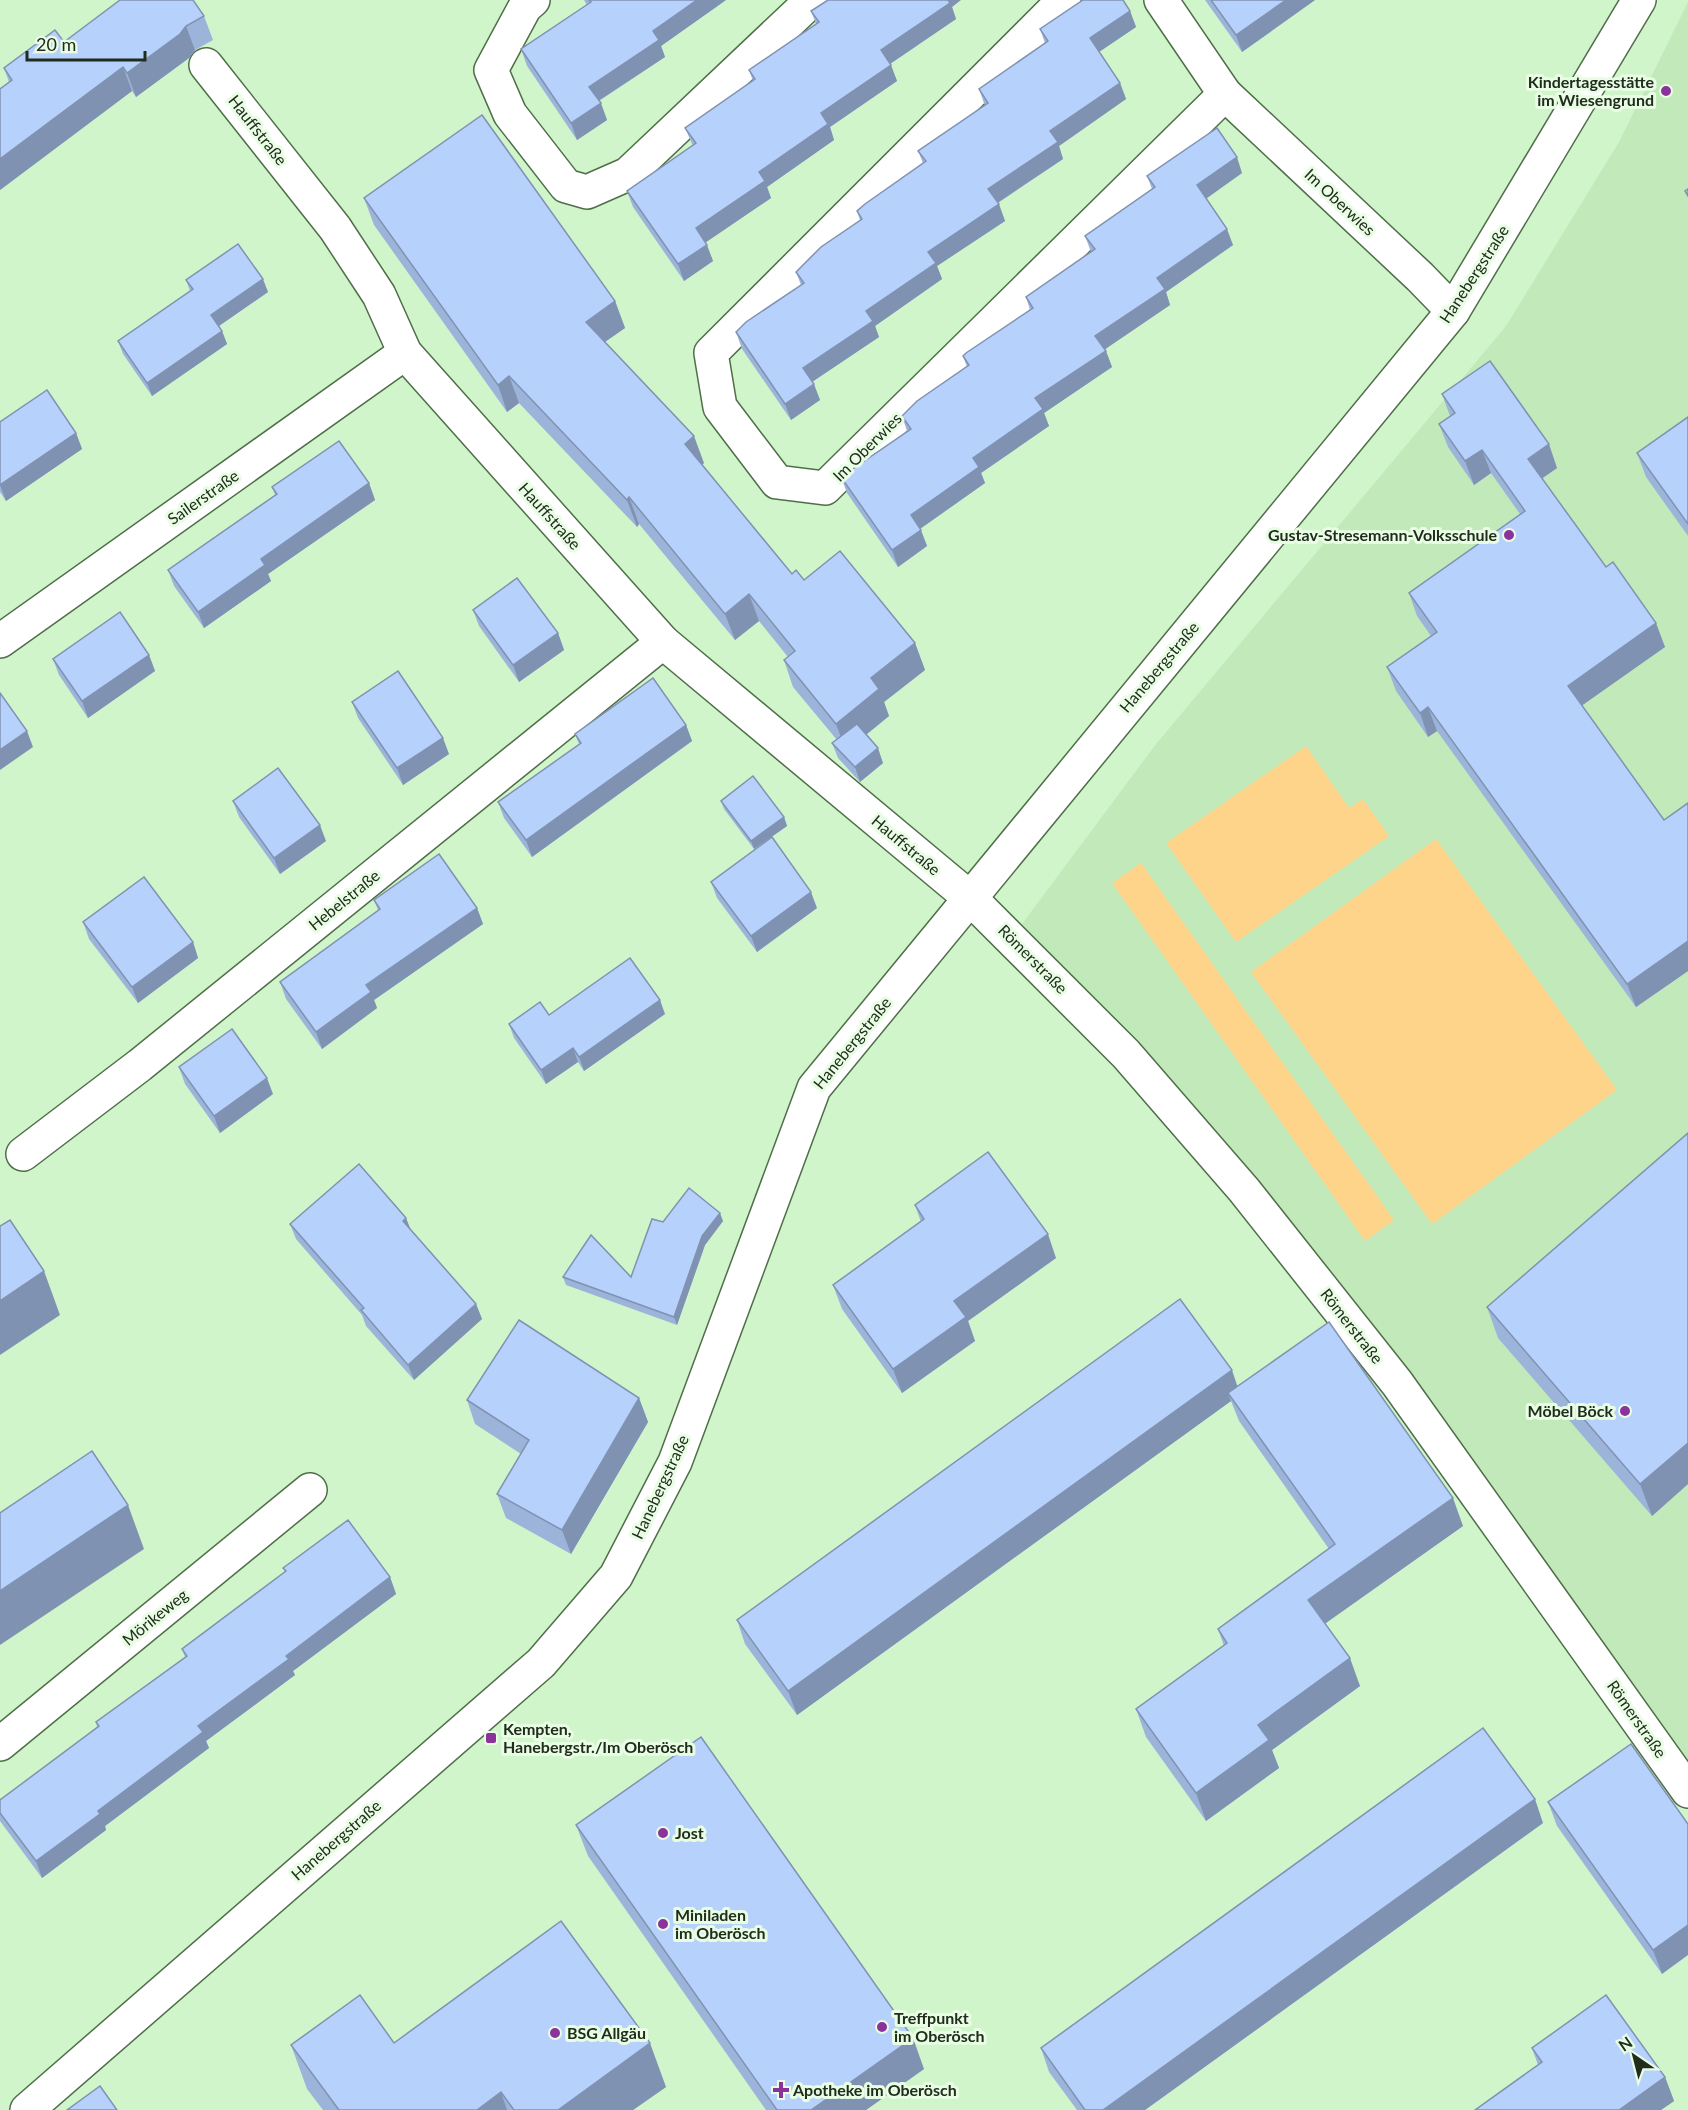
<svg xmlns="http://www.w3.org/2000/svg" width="1688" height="2110" viewBox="0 0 1688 2110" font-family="Lato,sans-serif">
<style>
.built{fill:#c1e9b9}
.green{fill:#fed48b}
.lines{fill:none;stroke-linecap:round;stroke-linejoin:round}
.minor-casing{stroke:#4f6e49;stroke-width:36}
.minor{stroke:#fff;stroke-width:33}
.wall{fill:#9db4da}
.shaded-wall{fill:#8092b1}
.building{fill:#b7d1fd;stroke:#8092b1;stroke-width:1.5}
.poi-dot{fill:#8c329d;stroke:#e8fde4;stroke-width:2}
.labels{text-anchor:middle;stroke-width:6;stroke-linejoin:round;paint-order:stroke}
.poi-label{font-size:16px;font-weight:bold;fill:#202d1d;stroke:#e8fde4;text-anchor:start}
.street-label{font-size:16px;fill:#202d1d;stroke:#e8fde4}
</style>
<rect width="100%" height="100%" fill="#d1f5ca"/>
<!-- built -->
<path class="built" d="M1688,2v1768l-320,-446 -109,-143 -122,-140 -115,-117 134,-180 350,-418 113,-184z"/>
<!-- green -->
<g class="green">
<path d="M1306,746l43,62 14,-9 26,37 -153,106 -70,-99z"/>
<path d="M1436,839l181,251 -185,134 -181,-252z"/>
<path d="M1141,863l253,357 -29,21 -253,-358z"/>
</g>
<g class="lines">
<defs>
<g id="minor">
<path d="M533,0l-8,7 -34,63 19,44 56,72 21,6 41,-18 184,-174"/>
<path d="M1064,0l-353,353 9,54 57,75 48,6 400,-394"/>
<path d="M1161,0l64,94 195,183 33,34"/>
<path d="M206,65l129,163 44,67 26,58 258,289 307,256 156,156 118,136 153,193 291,408"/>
<path d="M0,641l405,-288"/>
<path d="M23,1154l117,-89 523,-423"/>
<path d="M0,1744l310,-254"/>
<path d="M27,2110l514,-447 75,-87 59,-114 139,-374 639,-777 186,-311"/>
</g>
</defs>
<!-- minor casing -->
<use href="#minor" class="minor-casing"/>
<!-- minor -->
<use href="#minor" class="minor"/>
</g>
<!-- wall -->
<g class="wall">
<path d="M584,0h142l-65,46 4,11 -66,44 8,19 -30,20 -50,-74 -6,-17 66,-44z"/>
<path d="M1205,0h110l-73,52z"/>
<path d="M952,7l4,12 -66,45 7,17 -67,46 4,13 -67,47 4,11 -66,44 8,19 -29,20 -51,-74 -6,-16 66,-45 -8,-18 68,-47 -4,-11 67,-46 -5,-13z"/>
<path d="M1130,11l6,16 -37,25 21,31 6,16 -67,47 4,13 -65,44 7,18 -68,45 5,13 -67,47 4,11 -67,45 8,18 -29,20 -49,-71 -6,-17 65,-47 -5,-13 64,-52 -3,-9 66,-48 -5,-12 67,-45 -6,-17 66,-46 -5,-14z"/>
<path d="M204,16l9,24 -18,10 -6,8 -53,39 -4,-6 -132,99v-101l9,-7 -5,-14 60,-26z"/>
<path d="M1242,173l-36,25 27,47 -67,47 4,13 -65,44 7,18 -68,46 5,13 -68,47 4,10 -65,46 7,17 -29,21 -51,-74 -6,-16 66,-46 -5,-15 65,-49 -4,-11 67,-46 -4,-13 65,-45 -6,-16 67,-47 -5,-13z"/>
<path d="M364,198l251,103 10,27 -20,14 99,121 -2,2 90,109 123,69 10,27 -41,32 5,14 -23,19 17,28 -23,19 -22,-24 -6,-15 5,-3 -44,-53 -9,-27 4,-3 -29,-36 -24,19 -96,-116 -2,3 -118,-124 -12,9 -133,-187z"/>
<path d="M186,280l82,12 -49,34 3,5 5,13 -75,52 -29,-42 -5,-13 72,-50z"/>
<path d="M1442,394l115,74 -15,10 64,89 59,80 -83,58 82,115 24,-17v168l-52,36 -199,-276 -9,6 -32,-46 -9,-24 44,-31 -14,-20 -8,-23 111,-79 -29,-41 -17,12 -26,-38 -9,-23 11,-8z"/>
<path d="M1688,417v119l-42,-59 -9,-24z"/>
<path d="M0,422l76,11 6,16 -76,52 -6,-9z"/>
<path d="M369,483l6,17 -107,74 3,7 -67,47 -30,-42 -6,-16 107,-75 -3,-8z"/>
<path d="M473,610l85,23 6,17 -45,32 -40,-56z"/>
<path d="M149,655l6,16 -67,47 -29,-43 -6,-16z"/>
<path d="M352,702l97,52 -46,31 -45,-67z"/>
<path d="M686,725l6,16 -160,116 -28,-39 -6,-16 81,-58 -4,-10z"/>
<path d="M233,801l93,40 -46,33 -41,-57z"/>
<path d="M721,801l63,16 3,9 -33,23 -30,-40z"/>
<path d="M711,882l106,26 -60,44 -40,-54z"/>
<path d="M374,900l103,8 6,16 -109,76 3,8 -55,41 -36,-50 -6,-17 98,-72z"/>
<path d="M83,922l110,20 5,16 -60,45 -49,-64z"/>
<path d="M665,1014l-81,57 -6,-9 -32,22 -32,-46 -5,-14 40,-9z"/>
<path d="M179,1067l94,27 -53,39 -35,-49z"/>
<path d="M1688,1133v351l-36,32 -154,-178 -11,-31z"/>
<path d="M915,1205l141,53 -88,63 7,20 -73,52 -60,-84 -9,-24 88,-63z"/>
<path d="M406,1218l4,11 66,75 6,15 -68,61 -48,-54 -4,-11 -66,-76 -6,-15z"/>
<path d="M723,1221l-18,24 -28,80 -111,-40 -3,-8h68l32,-55z"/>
<path d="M1237,1387l226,139 -138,97 35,63 -88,64 7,18 -73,53 -60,-84 -10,-28 88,-63 -6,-17 111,-80 -90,-128 -8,-20 -434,314 -52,-71 -8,-24z"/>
<path d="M639,1398l9,24 -77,132 -65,-36 -9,-24 24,-40 -46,-30 -8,-24z"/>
<path d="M283,1568l107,9 6,17 -103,77 2,4 -89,66 3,7 -104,78 1,4 -64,48 -42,-57v-21l97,-73 -1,-5 89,-65 -3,-8 103,-77z"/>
<path d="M1548,1802l140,22 -26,150 -105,-148z"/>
<path d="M1543,1823l-398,287h-68l-28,-38 -8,-24z"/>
<path d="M576,1825l348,244 -58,41h-100l-178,-254z"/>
<path d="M394,2043l272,44 -33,23h-310l-16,-21 -16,-44z"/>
<path d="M1532,2048l133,29 9,24 -13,9h-186l63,-45z"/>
</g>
<!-- shaded-wall -->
<g class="shaded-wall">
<path d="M697,0h29l-65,46 4,11 -70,46 -6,-16 64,-56z"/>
<path d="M946,0h15l-9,7 4,12 -69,47 -6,-16z"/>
<path d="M1286,0h29l-73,52 -6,-17z"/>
<path d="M1130,11l6,16 -40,27 -6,-16z"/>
<path d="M186,26l9,24 -6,8 -53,39 -9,-24z"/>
<path d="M891,65l6,16 -67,46 4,13 -67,47 4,11 -69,47 -6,-17 63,-56 62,-59z"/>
<path d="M123,67l9,24 -132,99v-31z"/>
<path d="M1120,83l6,16 -67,47 4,13 -69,46 -6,-16 62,-58z"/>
<path d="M601,103l6,17 -30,20 -6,-17z"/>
<path d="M1237,157l5,16 -39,28 -6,-16z"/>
<path d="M999,204l6,17 -68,45 5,13 -67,47 4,11 -70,47 -6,-16 63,-57 62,-59z"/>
<path d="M1227,229l6,16 -67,47 4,13 -69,47 -6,-16 62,-58z"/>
<path d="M707,245l6,16 -29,20 -6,-17z"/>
<path d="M263,279l5,13 -52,36 -5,-13z"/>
<path d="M615,301l10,27 -29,20 -10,-26z"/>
<path d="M222,331l5,13 -75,52 -5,-13z"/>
<path d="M1106,351l6,16 -68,46 5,13 -68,47 4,10 -68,48 -6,-16 124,-117z"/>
<path d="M509,376l10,27 -12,9 -9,-27z"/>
<path d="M814,384l6,16 -29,20 -6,-16z"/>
<path d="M76,433l6,16 -76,52 -6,-16z"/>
<path d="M694,436l10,27 -9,8 -10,-27z"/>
<path d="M1549,444l8,24 -20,14 -9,-23z"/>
<path d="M1482,450l9,23 -17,12 -9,-24z"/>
<path d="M369,483l6,17 -107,74 3,7 -67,47 -6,-16 63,-53z"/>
<path d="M629,497l10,27 -2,3 -10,-27z"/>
<path d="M921,530l6,16 -29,21 -6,-17z"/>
<path d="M749,594l10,27 -24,19 -10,-26z"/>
<path d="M1656,623l9,24 -88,62 -9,-23z"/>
<path d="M558,633l6,17 -45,32 -6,-17z"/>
<path d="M915,643l10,27 -41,32 5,14 -43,35 -10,-27 35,-46z"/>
<path d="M149,655l6,16 -67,47 -6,-17z"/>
<path d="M1428,707l9,24 -9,6 -8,-24z"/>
<path d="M686,725l6,16 -160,116 -6,-17z"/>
<path d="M27,731l6,16 -33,23v-20z"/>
<path d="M443,738l6,16 -46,31 -6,-17z"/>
<path d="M878,748l5,15 -23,19 -5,-15z"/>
<path d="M784,817l3,9 -33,23 -3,-8z"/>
<path d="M320,825l6,16 -46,33 -6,-16z"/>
<path d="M811,892l6,16 -60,44 -6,-16z"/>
<path d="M477,908l6,16 -109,76 3,8 -55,41 -6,-17 50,-47z"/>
<path d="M1688,941v30l-52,36 -9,-23z"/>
<path d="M193,942l5,16 -60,45 -6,-16z"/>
<path d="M660,1000l5,14 -81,57 -5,-14z"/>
<path d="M573,1048l5,14 -32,22 -5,-14z"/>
<path d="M267,1078l6,16 -53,39 -6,-17z"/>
<path d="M720,1213l3,8 -18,24 -28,80 -3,-8 28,-81z"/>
<path d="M406,1218l6,15 -9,-12z"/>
<path d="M1048,1234l8,24 -88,63 7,20 -73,52 -9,-24 61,-68z"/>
<path d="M44,1271l16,44 -60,40v-54z"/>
<path d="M476,1304l6,15 -68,61 -6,-15z"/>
<path d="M1232,1370l8,24 -12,-1 3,8 -434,314 -9,-24z"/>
<path d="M639,1398l9,24 -77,132 -9,-24z"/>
<path d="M1688,1443v41l-36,32 -12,-32z"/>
<path d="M1453,1498l10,28 -144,102 -11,-28z"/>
<path d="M128,1505l16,44 -144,96v-54z"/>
<path d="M390,1577l6,17 -103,77 2,4 -89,66 3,7 -104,78 1,4 -64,48 -6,-17 162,-135 88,-70z"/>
<path d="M1350,1658l10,28 -88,64 7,18 -73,53 -10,-28 62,-68z"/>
<path d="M1535,1799l8,24 -398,287h-42z"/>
<path d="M1688,1925v30l-26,19 -9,-24z"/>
<path d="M913,2038l11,31 -58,41h-55z"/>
<path d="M650,2043l16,44 -33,23h-75z"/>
<path d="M1665,2077l9,24 -13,9h-42z"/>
<path d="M501,2092l6,18h-30z"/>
</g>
<!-- building -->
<g class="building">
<path d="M120,0h73l11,16 -18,10 -6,8 -53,39 -4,-6 -123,92v-70l12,-9 -8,-12 51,-38 9,12z"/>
<path d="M589,0h108l-44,31 6,9 -70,47 12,16 -30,20 -50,-74 70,-47z"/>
<path d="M828,0h120l2,3 -69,47 10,15 -70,48 7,11 -69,48 6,9 -69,47 11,17 -29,19 -51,-73 69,-48 -11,-15 70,-49 -6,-9 70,-48 -8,-11z"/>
<path d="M1083,0h40l7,11 -40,27 30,45 -70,48 8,11 -70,47 11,15 -71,48 8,11 -70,48 7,10 -70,47 11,16 -29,20 -49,-72 10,-10 58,-39 -8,-11 25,-25 41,-28 -5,-8 8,-7 61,-43 -8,-10 70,-48 -9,-14 69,-48 -8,-12z"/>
<path d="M1211,0h75l-50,35z"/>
<path d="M482,115l133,186 -29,21 108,114 -9,8 107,130 4,-4 8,10 36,-29 75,92 -44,35 8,11 -43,35 -52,-64 11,-9 -46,-57 -24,20 -96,-117 -2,3 -118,-124 -11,9 -134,-187z"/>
<path d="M1217,128l20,29 -40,28 30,44 -70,49 8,11 -70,47 11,15 -71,47 8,11 -70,49 6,9 -68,48 10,15 -29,20 -51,-73 70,-48 -9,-13 15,-15 52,-36 -6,-9 3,-3 67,-45 -7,-11 69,-48 -10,-13 70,-49 -8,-11z"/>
<path d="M1688,189v7l-3,-5z"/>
<path d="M238,244l25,35 -52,36 11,16 -75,52 -29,-42 75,-52 -7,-9z"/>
<path d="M1490,361l59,83 -21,15 78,108 7,-5 43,61 -88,63 96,134 24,-17v138l-61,43 -199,-277 -8,6 -33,-46 50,-35 -28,-39 116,-82 -43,-61 -17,11 -26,-37 16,-11 -13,-19z"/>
<path d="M47,390l29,43 -76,52v-63z"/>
<path d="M1688,417v107l-51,-71z"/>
<path d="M339,441l30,42 -108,76 4,6 -67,47 -30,-42 109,-76 -5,-7z"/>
<path d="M517,578l41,55 -45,32 -40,-55z"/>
<path d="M120,612l29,43 -67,46 -29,-42z"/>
<path d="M398,671l45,67 -46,30 -45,-66z"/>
<path d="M653,678l33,47 -160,115 -28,-38 83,-59 -6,-9z"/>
<path d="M0,693l27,38 -27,19z"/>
<path d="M857,724l21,24 -23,19 -23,-24z"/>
<path d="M278,768l42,57 -46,33 -41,-57z"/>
<path d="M753,776l31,41 -33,24 -30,-40z"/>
<path d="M772,837l39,55 -60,44 -40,-54z"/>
<path d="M439,854l38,54 -111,77 5,7 -55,40 -36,-50 100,-73 -6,-9z"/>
<path d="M144,877l49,65 -61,45 -49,-65z"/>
<path d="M630,958l30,42 -81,57 -6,-9 -32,22 -32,-46 31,-22 9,13z"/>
<path d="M232,1029l35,49 -53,38 -35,-49z"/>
<path d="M1688,1133v310l-48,41 -153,-177z"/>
<path d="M988,1152l60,82 -94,67 12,16 -73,52 -60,-84 91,-66 -9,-14z"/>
<path d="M359,1164l47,54 -3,3 73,83 -68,61 -47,-55 3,-2 -74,-84z"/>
<path d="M689,1188l31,25 -18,23 -28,81 -111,-40 28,-42 40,42 21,-58 11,3z"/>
<path d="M10,1220l34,51 -44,30v-75z"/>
<path d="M1180,1299l52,71 -444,321 -51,-71z"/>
<path d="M519,1320l120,78 -77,132 -65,-36 32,-54 -62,-40z"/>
<path d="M1329,1322l124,176 -145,102 42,58 -92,67 11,15 -73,53 -60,-84 91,-66 -9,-14 117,-85 -107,-151z"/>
<path d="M92,1451l36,54 -128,86v-78z"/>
<path d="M348,1520l42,57 -104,79 3,3 -91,67 5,6 -105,79 2,3 -64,47 -36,-48v-13l99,-74 -3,-4 91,-66 -5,-7 104,-78 -3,-3z"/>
<path d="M1483,1728l52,71 -432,311h-18l-44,-62z"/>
<path d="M701,1737l212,301 -102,72h-34l-201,-285z"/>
<path d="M1631,1744l57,80v101l-35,25 -105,-148z"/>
<path d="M561,1921l89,122 -92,67h-44l-13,-18 -24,18h-138l-48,-65 69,-50 34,48z"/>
<path d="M1606,1995l59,82 -46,33h-144l67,-48 -10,-14z"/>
<path d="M100,2086l17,24h-50z"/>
</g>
<!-- markers -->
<g class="poi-dot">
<circle cx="1666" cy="91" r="6"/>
<circle cx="1509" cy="535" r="6"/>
<circle cx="1625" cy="1411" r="6"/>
<rect x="485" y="1732" width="12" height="12" rx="3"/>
<circle cx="663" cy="1833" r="6"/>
<circle cx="663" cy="1924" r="6"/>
<circle cx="882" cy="2027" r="6"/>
<circle cx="555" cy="2033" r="6"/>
<path d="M778 2081h6v6h6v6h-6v6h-6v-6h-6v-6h6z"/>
</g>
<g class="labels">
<!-- poi labels -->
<g class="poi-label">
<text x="1654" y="88" text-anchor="end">Kindertagesstätte<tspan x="1654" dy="18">im Wiesengrund</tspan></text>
<text x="1497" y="541" text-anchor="end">Gustav-Stresemann-Volksschule</text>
<text x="1613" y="1417" text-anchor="end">Möbel Böck</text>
<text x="503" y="1735">Kempten,<tspan x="503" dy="18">Hanebergstr./Im Oberösch</tspan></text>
<text x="675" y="1839">Jost</text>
<text x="675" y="1921">Miniladen<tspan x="675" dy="18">im Oberösch</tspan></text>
<text x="894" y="2024">Treffpunkt<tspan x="894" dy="18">im Oberösch</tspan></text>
<text x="567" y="2039">BSG Allgäu</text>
<text x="793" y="2096">Apotheke im Oberösch</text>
</g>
<!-- street labels -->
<g class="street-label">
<text transform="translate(258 130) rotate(52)" y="6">Hauffstraße</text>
<text transform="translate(1340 202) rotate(43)" y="6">Im Oberwies</text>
<text transform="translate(1474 274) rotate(-57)" y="6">Hanebergstraße</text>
<text transform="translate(867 447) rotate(-45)" y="6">Im Oberwies</text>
<text transform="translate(203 497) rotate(-35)" y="6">Sailerstraße</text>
<text transform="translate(550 516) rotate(48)" y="6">Hauffstraße</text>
<text transform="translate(1159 667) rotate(-50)" y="6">Hanebergstraße</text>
<text transform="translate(906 845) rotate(40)" y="6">Hauffstraße</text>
<text transform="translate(344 900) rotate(-39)" y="6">Hebelstraße</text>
<text transform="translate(1033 959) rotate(45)" y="6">Römerstraße</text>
<text transform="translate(852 1043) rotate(-51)" y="6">Hanebergstraße</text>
<text transform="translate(1352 1326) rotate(52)" y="6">Römerstraße</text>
<text transform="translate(660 1487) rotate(-65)" y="6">Hanebergstraße</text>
<text transform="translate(155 1617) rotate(-39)" y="6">Mörikeweg</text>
<text transform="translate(1637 1719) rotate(55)" y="6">Römerstraße</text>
<text transform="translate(336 1840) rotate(-41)" y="6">Hanebergstraße</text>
</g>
</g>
<!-- north arrow -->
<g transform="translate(1634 2056) rotate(325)" stroke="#e8fde4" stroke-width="4.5" paint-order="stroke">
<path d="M0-4.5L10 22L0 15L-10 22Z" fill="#202d1d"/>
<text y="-9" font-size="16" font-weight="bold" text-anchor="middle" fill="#202d1d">N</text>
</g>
<!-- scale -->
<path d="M27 51v9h118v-9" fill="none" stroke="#202d1d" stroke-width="3"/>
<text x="36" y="51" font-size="18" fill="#202d1d" stroke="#e8fde4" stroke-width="4.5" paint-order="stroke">20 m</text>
</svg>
